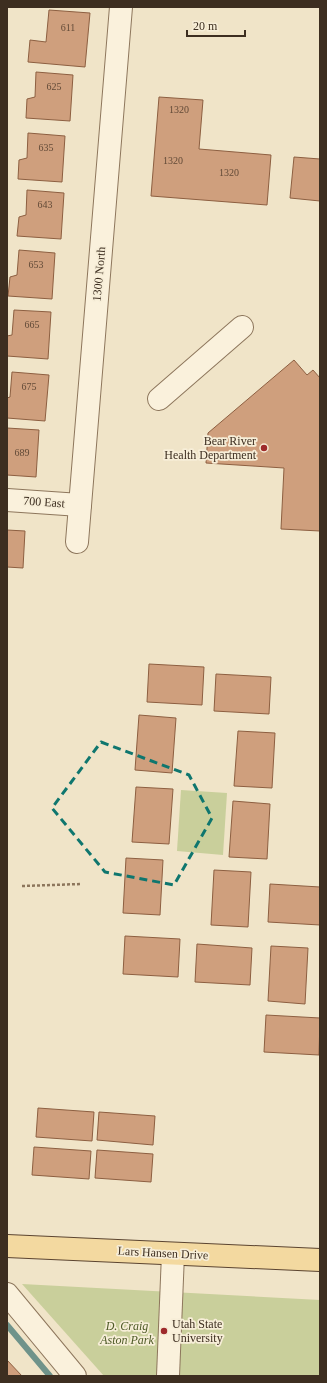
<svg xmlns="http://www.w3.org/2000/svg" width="327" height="1383" viewBox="0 0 327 1383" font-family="Georgia,serif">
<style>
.green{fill:#c9cf9b}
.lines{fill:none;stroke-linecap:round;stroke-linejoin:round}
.stream{stroke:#6f938a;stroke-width:6}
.building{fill:#cf9f7d;stroke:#8d5f41}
.minor-casing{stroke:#8d765c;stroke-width:24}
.major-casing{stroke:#5b4430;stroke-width:24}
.path{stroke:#8d765c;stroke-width:2.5;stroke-dasharray:3 2;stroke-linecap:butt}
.minor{stroke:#faf1dc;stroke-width:22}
.major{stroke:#f3d9a0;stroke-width:22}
.marked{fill:none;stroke:#0f766e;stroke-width:3;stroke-dasharray:8 5;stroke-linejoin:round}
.poi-dot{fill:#9e2a2b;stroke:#f7eed8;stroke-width:1.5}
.labels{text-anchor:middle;stroke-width:3.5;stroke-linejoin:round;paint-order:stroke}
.number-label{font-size:10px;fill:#624a37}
.street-label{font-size:12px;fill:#3d2e20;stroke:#f7eed8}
.poi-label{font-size:12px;fill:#3d2e20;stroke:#f7eed8;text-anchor:end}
.park-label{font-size:12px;font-style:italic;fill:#4d5a26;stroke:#f7eed8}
</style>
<rect width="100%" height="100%" fill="#f0e4c8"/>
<!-- green -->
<g class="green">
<path d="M181,790l46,3 -4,62 -46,-4z"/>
<path d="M22,1284l298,16v76h-216z"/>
</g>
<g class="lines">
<!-- stream -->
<path class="stream" d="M7,1325l43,51"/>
</g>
<!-- building -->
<g class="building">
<path d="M49,10l41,3 -5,54 -57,-5 2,-22 16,2z"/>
<path d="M36,72l37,3 -3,46 -44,-3 1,-19 8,-2z"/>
<path d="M159,97l44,3 -4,49 72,6 -4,50 -116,-9z"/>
<path d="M28,133l37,3 -3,46 -44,-3 1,-19 8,-2z"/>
<path d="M294,157l26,2v42l-30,-3z"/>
<path d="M27,190l37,3 -3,46 -44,-3 2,-19 7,-2z"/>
<path d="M19,250l36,3 -3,46 -44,-3 2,-19 7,-2z"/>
<path d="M14,310l37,2 -3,47 -41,-3v-20l5,-1z"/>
<path d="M294,360l13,15 6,-5 7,8v153l-39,-2 3,-61 -78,-5 2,-30z"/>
<path d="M12,372l37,3 -4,46 -38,-3v-20l3,-1z"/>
<path d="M7,428l32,2 -3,47 -29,-2z"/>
<path d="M7,530l18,1 -2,37 -16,-1z"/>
<path d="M149,664l55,3 -2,38 -55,-3z"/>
<path d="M216,674l55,3 -2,37 -55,-3z"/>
<path d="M139,715l37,3 -4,55 -37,-3z"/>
<path d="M238,731l37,2 -3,55 -38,-2z"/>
<path d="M136,787l37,2 -4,55 -37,-2z"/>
<path d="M233,801l37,3 -3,55 -38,-2z"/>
<path d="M126,858l37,2 -3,55 -37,-2z"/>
<path d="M214,870l37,2 -3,55 -37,-2z"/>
<path d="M270,884l50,3v38l-52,-3z"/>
<path d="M125,936l55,3 -2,38 -55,-3z"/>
<path d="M197,944l55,4 -2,37 -55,-3z"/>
<path d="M271,946l37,2 -3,56 -37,-3z"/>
<path d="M266,1015l54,3 -1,37 -55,-3z"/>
<path d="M38,1108l56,4 -2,29 -56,-4z"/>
<path d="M99,1112l56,4 -2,29 -56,-5z"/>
<path d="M34,1147l57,4 -2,28 -57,-4z"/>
<path d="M97,1150l56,4 -2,28 -56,-4z"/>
<path d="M7,1360l15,16h-15z"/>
</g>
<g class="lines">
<defs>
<g id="minor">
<path d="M159,399l83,-72"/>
<path d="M7,500l73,5"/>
<path d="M77,542l44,-535"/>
<path d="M7,1294l68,82"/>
<path d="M168,1376l5,-122"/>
</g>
<path id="major" d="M7,1246l313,14"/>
</defs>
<!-- minor casing -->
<use href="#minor" class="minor-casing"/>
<!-- major casing -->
<use href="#major" class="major-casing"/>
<!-- path -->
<path class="path" d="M22,886l59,-2"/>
<!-- minor -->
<use href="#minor" class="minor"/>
<!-- major -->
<use href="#major" class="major"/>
</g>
<!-- marked area -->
<path class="marked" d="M101,742l88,33 23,43 -38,67 -69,-13 -53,-64z"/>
<!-- markers -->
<g class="poi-dot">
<circle cx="264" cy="448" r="4"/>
<circle cx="164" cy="1331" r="4"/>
</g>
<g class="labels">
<!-- number labels -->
<g class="number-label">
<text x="68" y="31">611</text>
<text x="54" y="90">625</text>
<text x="179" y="113">1320</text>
<text x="46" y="151">635</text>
<text x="173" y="164">1320</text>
<text x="229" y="176">1320</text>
<text x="45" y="208">643</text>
<text x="36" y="268">653</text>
<text x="32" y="328">665</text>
<text x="29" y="390">675</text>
<text x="22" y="456">689</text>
</g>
<!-- street labels -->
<g class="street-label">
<text transform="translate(99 274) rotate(-85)" y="4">1300 North</text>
<text transform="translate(44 502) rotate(4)" y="4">700 East</text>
<text transform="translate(163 1253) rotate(3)" y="4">Lars Hansen Drive</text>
</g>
<!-- poi labels -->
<g class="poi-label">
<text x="256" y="445">Bear River<tspan x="256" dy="14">Health Department</tspan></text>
<text x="172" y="1328" text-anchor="start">Utah State<tspan x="172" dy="14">University</tspan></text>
</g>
<!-- park labels -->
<g class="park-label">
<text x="127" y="1330">D. Craig<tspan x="127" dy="14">Aston Park</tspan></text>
</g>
</g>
<!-- border -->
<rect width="327" height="1383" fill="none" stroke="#3d2e20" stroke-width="16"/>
<!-- scale -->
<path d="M187 30v6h58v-6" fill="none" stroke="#3d2e20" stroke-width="2"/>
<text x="193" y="30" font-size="12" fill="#3d2e20" stroke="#f7eed8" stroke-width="3" paint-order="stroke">20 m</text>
</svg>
